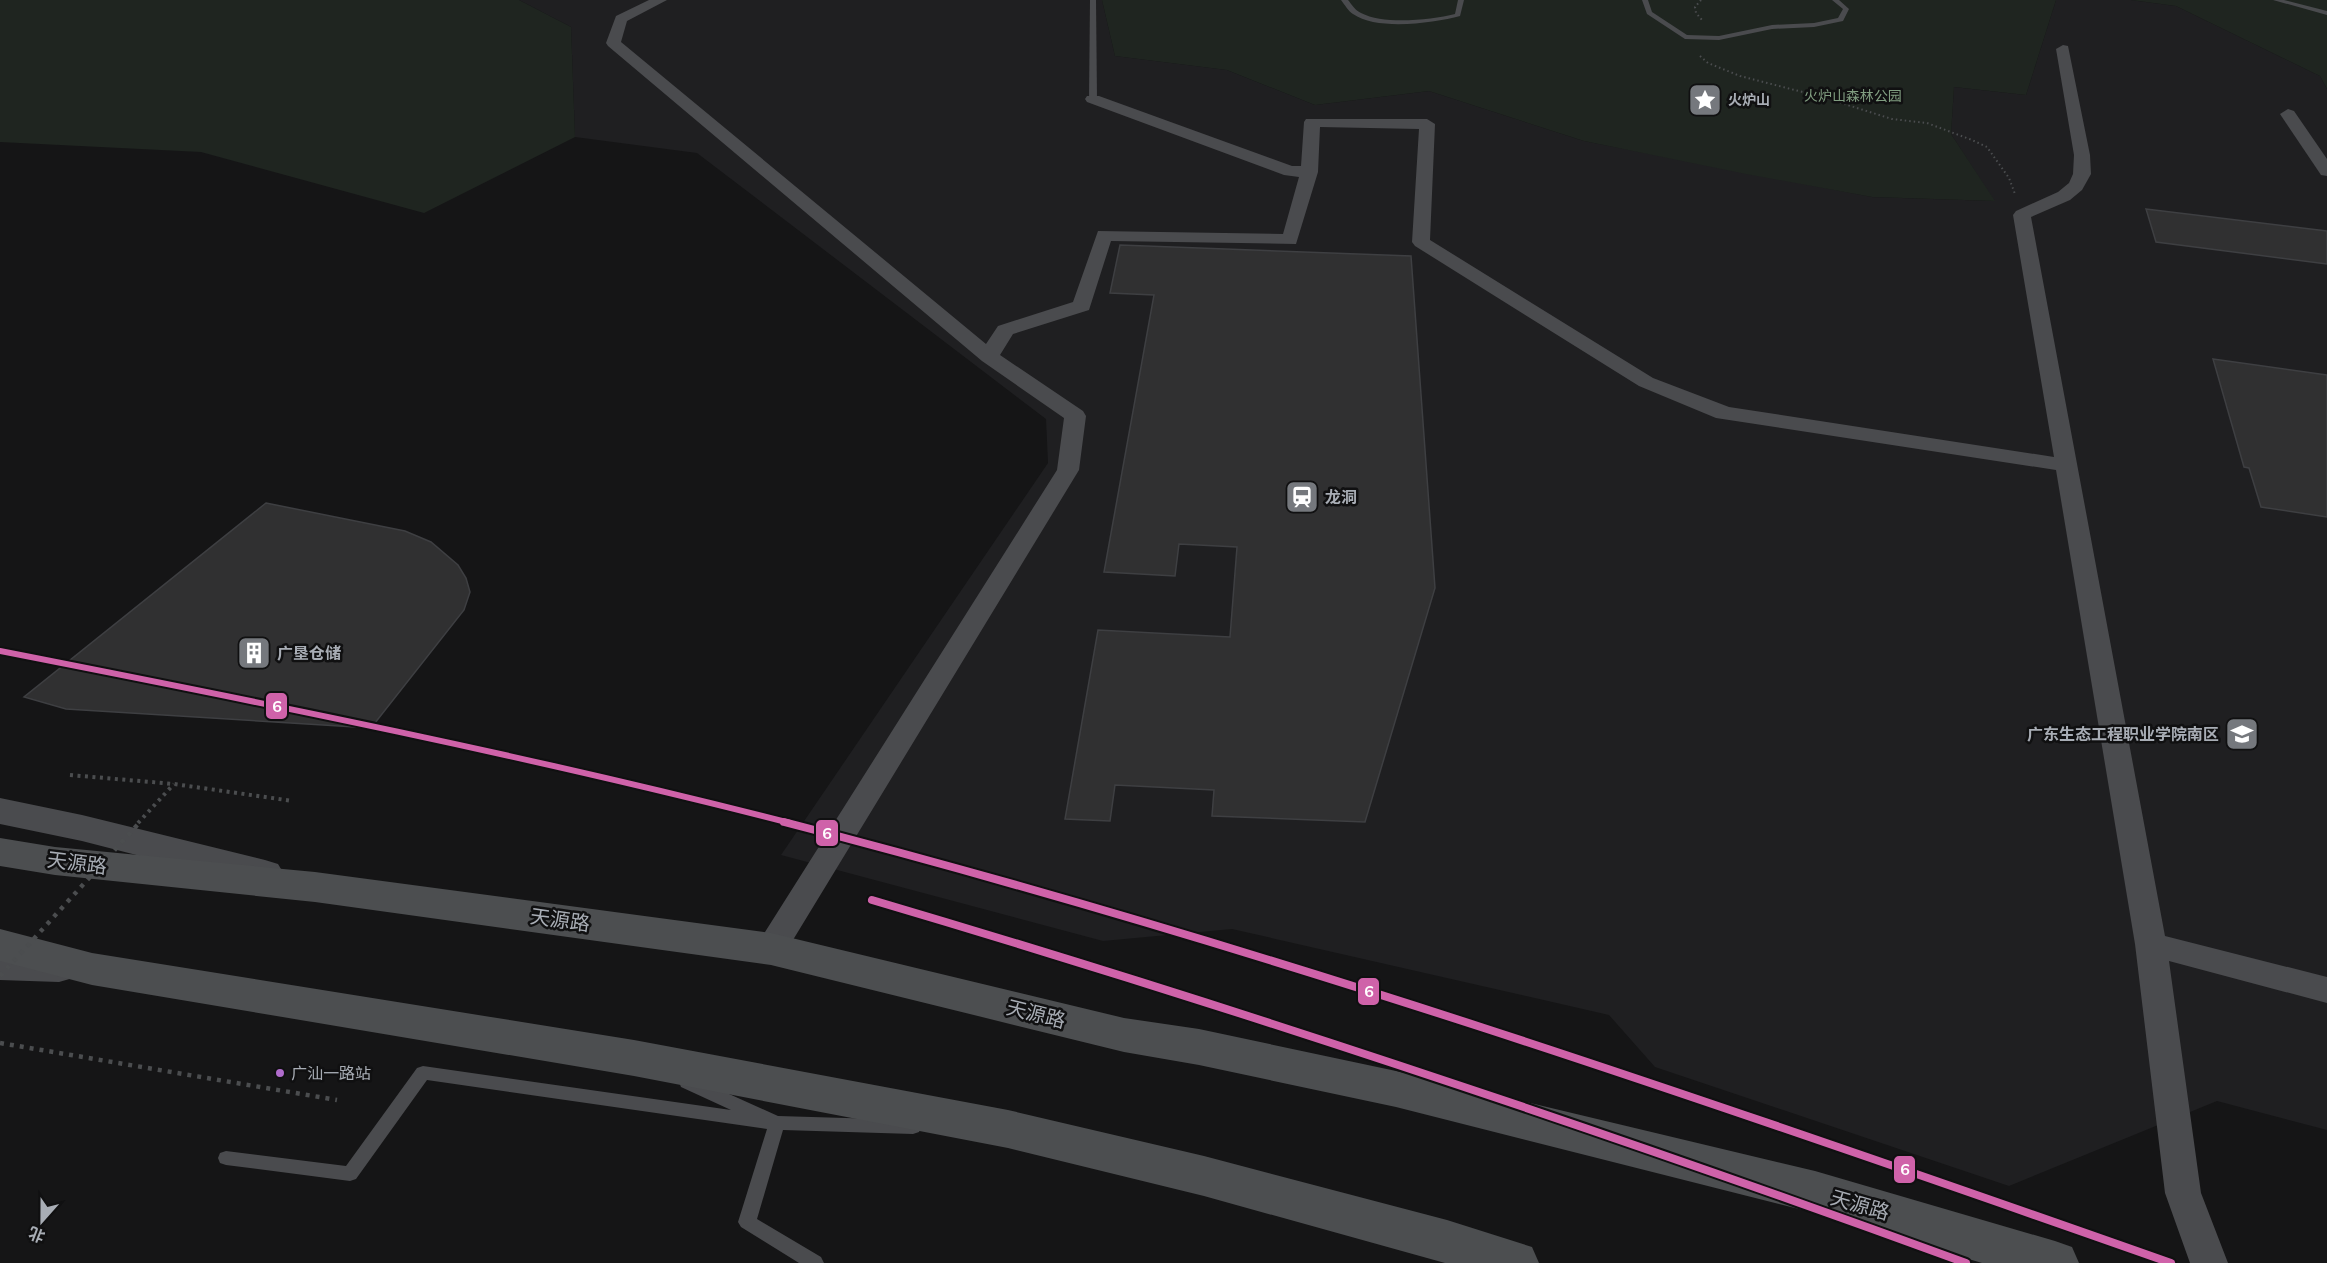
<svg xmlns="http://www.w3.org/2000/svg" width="2327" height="1263" viewBox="0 0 2327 1263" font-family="Mulish,'Noto Sans SC',sans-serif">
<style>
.built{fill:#1f1f21}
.green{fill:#1f2520}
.building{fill:#303031;stroke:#3e3f42;stroke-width:1.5}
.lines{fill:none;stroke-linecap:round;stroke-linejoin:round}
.path-far2{stroke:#4b4d4f;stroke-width:2;stroke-dasharray:1.5 3;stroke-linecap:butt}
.path-far1{stroke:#4b4d4f;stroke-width:4;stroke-dasharray:3 4.5;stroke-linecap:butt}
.path{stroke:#4b4d4f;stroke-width:4.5;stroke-dasharray:4 6;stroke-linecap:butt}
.service{fill:#4a4b4e;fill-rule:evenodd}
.minor{fill:#4a4b4e;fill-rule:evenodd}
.tertiary{fill:#4a4b4e;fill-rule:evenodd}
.trunk{fill:#4c4e50;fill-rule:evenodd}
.path-bridge-far1{stroke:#4b4d4f;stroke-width:4;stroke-dasharray:3 4.5;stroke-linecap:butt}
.path-bridge{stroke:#4b4d4f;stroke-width:4.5;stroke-dasharray:4 6;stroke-linecap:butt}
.metro-1-far1-casing{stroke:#101011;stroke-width:10}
.metro-1-casing{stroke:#101011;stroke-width:12}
.metro-1-far1{stroke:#cf62a9;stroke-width:6}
.metro-1{stroke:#cf62a9;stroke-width:8}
.bus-dot{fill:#b06ccc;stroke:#101011;stroke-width:2}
.labels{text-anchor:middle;stroke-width:5;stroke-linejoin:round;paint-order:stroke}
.far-park-label{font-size:14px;fill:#819e81;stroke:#101011}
.far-poi-label{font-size:14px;font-weight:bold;fill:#a8adb5;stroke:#101011;text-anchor:start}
.poi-label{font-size:16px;font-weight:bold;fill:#a8adb5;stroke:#101011;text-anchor:start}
.near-bus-label{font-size:16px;fill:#a8adb5;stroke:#101011;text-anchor:start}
.near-street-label{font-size:20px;fill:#a8adb5;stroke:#101011}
.line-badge{stroke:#101011;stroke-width:2}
.badge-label{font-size:16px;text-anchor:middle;font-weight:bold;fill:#fff}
</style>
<rect width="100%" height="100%" fill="#151516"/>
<!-- built -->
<path class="built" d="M519,0h583l13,56 112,14 88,35 114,-14 155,50 288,56 122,4 -43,-67 3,-47 72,8 30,-95h75l45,6 144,70 7,13v1041l-110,-29 -208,85 -354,-119 -46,-52 -377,-86 -129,12 -322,-86 267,-392 -2,-44 -349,-266 -122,-16 -4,-110z"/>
<!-- green -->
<g class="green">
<path d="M0,0h519l52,27 4,110 -151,76 -223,-61 -201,-10z"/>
<path d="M1102,0h954l-30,95 -72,-8 -3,47 44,67 -123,-4 -126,-23 -162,-33 -155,-50 -114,14 -88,-35 -112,-14z"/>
<path d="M2131,0h196v89l-7,-13 -144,-70z"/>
</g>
<!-- building -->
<g class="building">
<path d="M2146,209l181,22v33l-171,-22z"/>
<path d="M1120,245l291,11 24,332 -70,234 -153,-6 2,-26 -99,-5 -5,36 -45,-2 33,-189 132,7 7,-90 -58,-3 -4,32 -71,-4 50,-277 -44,-2z"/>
<path d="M2213,359l114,16v142l-66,-10 -12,-39 -5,-1z"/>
<path d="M266,503l139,28 26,11 27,23 8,13 4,14 -6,18 -93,118 -305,-19 -42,-12z"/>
</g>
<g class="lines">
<!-- path-far2 -->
<g class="path-far2">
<path d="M1701,0l-6,7 1,6 6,7"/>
<path d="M1700,56l8,7 32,13 82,21 70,22 35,4 45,17 15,7 22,31 6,16"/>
</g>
<!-- path-far1 -->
<path class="path-far1" d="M70,775l104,9 119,17"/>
<!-- path -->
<path class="path" d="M0,1043l337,57"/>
<!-- service -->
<g class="service">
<path d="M1090,0h6l1,99 -4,2 -4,-2z"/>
<path d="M1341,0h7c4,5 7,10 13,13 23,12 69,7 94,1l3,-14h6l-4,16c-26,7 -83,15 -107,-2 -5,-3 -8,-9 -12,-14z"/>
<path d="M1642,0h6l4,12 35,23 32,1 53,-11 42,-2 24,-5 5,-9 -11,-9h7l10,9 -6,12 -29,6 -42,2 -53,11 -34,-1 -38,-25z"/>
<path d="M2273,0h11l43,11v4z"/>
<path d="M423,1066l308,44 -50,-23 -2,-5 2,-5 6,-2 91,41 135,4 6,2 2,5 -2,5 -6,2 -130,-4 -26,89 64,38 3,6h-25l-58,-36 -3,-5 29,-93 -340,-49 -71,99 -6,2 -124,-16 -6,-2 -2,-5 2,-5 6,-2 120,15 71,-98z"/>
</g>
<!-- minor -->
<g class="minor">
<path d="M649,0h18l-40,21 -6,21 365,302 12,-18 75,-24 25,-71 185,3 16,-57 -15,-2 -197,-73 -2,-3 2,-3h12l193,70h9l3,-44 2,-3h121l8,5 -5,116 223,138 76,29 325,50 -41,-242 3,-4 42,-19 11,-9 4,-9 1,-19 -18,-106 7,-4 5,1 22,109 1,19 -9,16 -12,10 -39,17 134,719 162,41v26l-158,-42 32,232 27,70h-38l-25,-70 -30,-249 -79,-474 -340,-52 -77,-32 -224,-140 -3,-4 7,-113 -99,-2 -2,45 -22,72 -185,-3 -22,69 -76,24 -13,21 83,56 3,5 -7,54 -297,488 -11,3 -11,-3 -5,-9 5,-9 297,-470 7,-52 -82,-57 -374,-315 -2,-3 10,-27z"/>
<path d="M2288,109l6,2 33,48v17l-6,-1 -41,-61z"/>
</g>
<!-- tertiary -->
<g class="tertiary">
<path d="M0,798l82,17 183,45 13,4 6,10 -6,10 -13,4 -183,-47 -82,-17z"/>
<path d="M0,950l59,2 14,4 6,11 -6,11 -14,4 -59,-2z"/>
</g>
<!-- trunk -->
<g class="trunk">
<path d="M0,838l55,9 260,25 456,61 353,85 75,11 197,42 419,100 240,70 17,6 7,16h-97l-167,-50 -419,-106 -197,-42 -75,-13 -353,-87 -456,-63 -260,-27 -55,-9z"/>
<path d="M0,929l92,24 542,87 374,70 196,46 243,64 85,27 7,16h-94l-241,-67 -196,-48 -374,-72 -542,-91 -92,-24z"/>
</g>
<!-- path-bridge-far1 -->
<path class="path-bridge-far1" d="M138,823l36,-39"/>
<!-- path-bridge -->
<path class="path-bridge" d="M0,976l140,-154"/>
<defs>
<path id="metro-1-far1" d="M0,651c265,52 529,105 790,172"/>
<g id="metro-1">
<path d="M784,822c470,121 930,280 1387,441"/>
<path d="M872,900c369,109 733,231 1094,363"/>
</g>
</defs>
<!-- metro-1-far1 casing -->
<use href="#metro-1-far1" class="metro-1-far1-casing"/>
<!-- metro-1 casing -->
<use href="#metro-1" class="metro-1-casing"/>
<!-- metro-1-far1 -->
<use href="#metro-1-far1" class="metro-1-far1"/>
<!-- metro-1 -->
<use href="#metro-1" class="metro-1"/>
</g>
<!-- icons -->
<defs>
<symbol id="sight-square" viewBox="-11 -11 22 22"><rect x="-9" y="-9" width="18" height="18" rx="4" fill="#75787d" stroke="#101011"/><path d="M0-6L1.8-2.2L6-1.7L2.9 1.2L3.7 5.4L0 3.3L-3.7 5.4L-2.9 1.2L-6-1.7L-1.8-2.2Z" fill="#fff"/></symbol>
<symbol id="station-square" viewBox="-11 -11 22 22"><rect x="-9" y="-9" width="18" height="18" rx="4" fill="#75787d" stroke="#101011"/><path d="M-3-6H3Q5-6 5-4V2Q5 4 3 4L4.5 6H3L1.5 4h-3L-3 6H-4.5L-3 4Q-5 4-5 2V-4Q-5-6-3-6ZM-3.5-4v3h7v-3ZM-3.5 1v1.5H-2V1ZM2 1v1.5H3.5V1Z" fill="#fff"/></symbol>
<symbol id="building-square" viewBox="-11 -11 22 22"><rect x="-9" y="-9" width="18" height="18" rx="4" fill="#75787d" stroke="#101011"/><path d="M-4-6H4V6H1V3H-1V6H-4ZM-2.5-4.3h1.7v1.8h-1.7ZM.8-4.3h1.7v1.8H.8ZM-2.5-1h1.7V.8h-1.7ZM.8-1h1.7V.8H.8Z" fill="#fff"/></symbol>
<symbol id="university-square" viewBox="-11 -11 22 22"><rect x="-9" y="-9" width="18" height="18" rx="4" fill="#75787d" stroke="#101011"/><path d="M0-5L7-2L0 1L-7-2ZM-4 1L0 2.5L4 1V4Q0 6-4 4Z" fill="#fff"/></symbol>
</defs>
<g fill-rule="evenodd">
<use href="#sight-square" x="1686" y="81" width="38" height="38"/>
<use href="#station-square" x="1283" y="478" width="38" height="38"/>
<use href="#building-square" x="235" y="634" width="38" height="38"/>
<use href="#university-square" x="2223" y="715" width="38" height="38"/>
</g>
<!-- markers -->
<circle class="bus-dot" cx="280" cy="1073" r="5"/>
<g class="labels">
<!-- far-park labels -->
<g class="far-park-label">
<text x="1853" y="101">火炉山森林公园</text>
</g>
<!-- far-poi labels -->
<g class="far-poi-label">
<text x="1728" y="105">火炉山</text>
</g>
<!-- poi labels -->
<g class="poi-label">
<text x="1325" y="503">龙洞</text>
<text x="277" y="659">广垦仓储</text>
<text x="2219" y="740" text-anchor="end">广东生态工程职业学院南区</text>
</g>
<!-- near-bus labels -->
<g class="near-bus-label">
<text x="291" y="1079">广汕一路站</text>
</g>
<!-- near-street labels -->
<g class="near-street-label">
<text transform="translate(77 863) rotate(7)" y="7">天源路</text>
<text transform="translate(560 920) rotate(8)" y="7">天源路</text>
<text transform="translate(1036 1014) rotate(14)" y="7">天源路</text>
<text transform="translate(1860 1205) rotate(16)" y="7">天源路</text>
</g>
</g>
<g class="line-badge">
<rect x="265" y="692" width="23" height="28" rx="6" fill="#cf62a9"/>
<rect x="815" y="819" width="24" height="28" rx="6" fill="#cf62a9"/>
<rect x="1357" y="977" width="23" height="29" rx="6" fill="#cf62a9"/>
<rect x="1893" y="1155" width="23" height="29" rx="6" fill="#cf62a9"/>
</g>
<g class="badge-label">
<text x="277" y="712">6</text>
<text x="827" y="839">6</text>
<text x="1369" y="997">6</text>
<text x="1905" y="1175">6</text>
</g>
<!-- north arrow -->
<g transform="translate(42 1221) rotate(201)" stroke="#101011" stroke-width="4.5" paint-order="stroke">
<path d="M0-4.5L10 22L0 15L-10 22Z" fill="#a8adb5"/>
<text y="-9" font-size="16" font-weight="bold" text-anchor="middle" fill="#a8adb5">北</text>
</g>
</svg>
